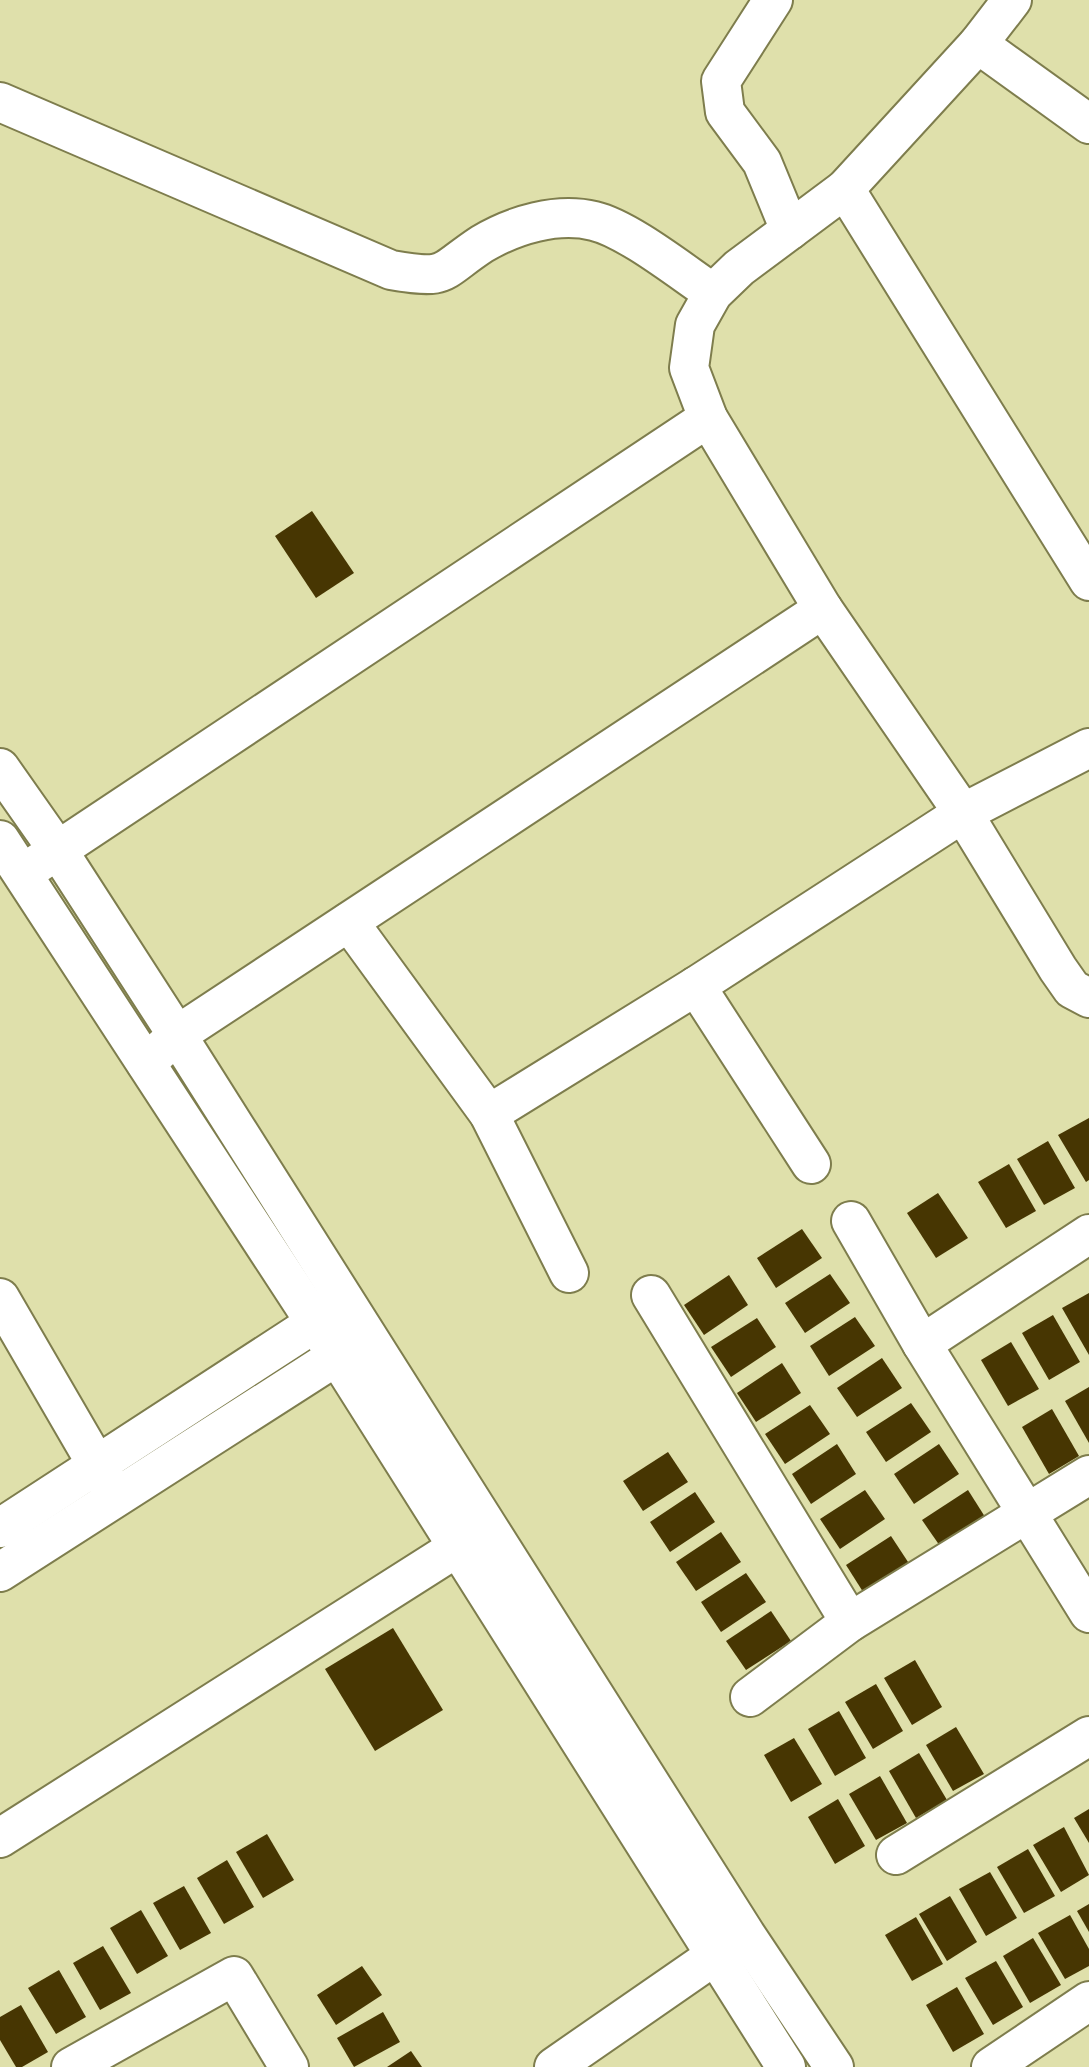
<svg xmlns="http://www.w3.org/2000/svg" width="1089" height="2067" viewBox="0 0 1089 2067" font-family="Mulish,sans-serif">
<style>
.building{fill:#473602}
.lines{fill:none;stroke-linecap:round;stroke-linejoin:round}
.minor-casing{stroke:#7e7d4d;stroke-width:42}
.minor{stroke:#fff;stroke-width:38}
</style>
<rect width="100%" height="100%" fill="#dfe0ab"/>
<!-- building -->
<g class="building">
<path d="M312,511l42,62 -38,25 -41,-62z"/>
<path d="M1089,1118v62l-3,2 -28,-47z"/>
<path d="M1048,1141l27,47 -31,17 -27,-46z"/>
<path d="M1009,1164l27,47 -30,17 -28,-46z"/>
<path d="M938,1193l30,45 -32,20 -29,-45z"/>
<path d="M802,1229l20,29 -46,30 -19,-30z"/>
<path d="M830,1274l20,29 -45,30 -20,-30z"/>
<path d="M729,1275l19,30 -44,30 -20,-30z"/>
<path d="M1089,1293v62l-27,-47z"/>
<path d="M1053,1315l27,47 -31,18 -27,-47z"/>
<path d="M855,1317l20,29 -46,30 -19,-30z"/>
<path d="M757,1318l19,29 -45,30 -20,-30z"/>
<path d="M1011,1342l28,47 -31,17 -27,-46z"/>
<path d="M882,1358l20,30 -45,29 -20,-29z"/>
<path d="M782,1363l19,30 -45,29 -19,-29z"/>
<path d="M1089,1387v56l-24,-42z"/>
<path d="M911,1403l20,29 -45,30 -20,-30z"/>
<path d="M810,1405l20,29 -45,30 -20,-30z"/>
<path d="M1052,1409l27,47 -30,18 -27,-47z"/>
<path d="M837,1444l19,30 -45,30 -19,-30z"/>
<path d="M939,1444l20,30 -45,30 -20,-30z"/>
<path d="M668,1452l20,30 -45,29 -20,-30z"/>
<path d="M865,1490l20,29 -45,30 -20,-30z"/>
<path d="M968,1490l19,30 -45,29 -20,-29z"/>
<path d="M695,1492l20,30 -45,30 -20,-30z"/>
<path d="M721,1532l20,30 -45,29 -20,-29z"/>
<path d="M891,1536l19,29 -45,30 -19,-30z"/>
<path d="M746,1573l20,29 -45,30 -20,-30z"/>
<path d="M771,1611l20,30 -45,29 -20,-29z"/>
<path d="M393,1628l50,82 -68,41 -50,-82z"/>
<path d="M915,1660l27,47 -30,18 -28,-47z"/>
<path d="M876,1684l27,47 -30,18 -28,-47z"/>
<path d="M839,1711l27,47 -31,18 -27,-47z"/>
<path d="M956,1727l28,47 -31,17 -27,-46z"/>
<path d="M794,1738l28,46 -31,18 -27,-47z"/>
<path d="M919,1753l28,47 -31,18 -27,-47z"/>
<path d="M880,1776l27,47 -31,17 -27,-46z"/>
<path d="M838,1799l27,47 -30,18 -27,-47z"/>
<path d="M1089,1809v34l-15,-25z"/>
<path d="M1064,1827l25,48 -28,17 -28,-47z"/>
<path d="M267,1834l27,46 -31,18 -27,-46z"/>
<path d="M1028,1849l27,47 -31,17 -27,-46z"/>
<path d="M227,1860l27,47 -30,17 -27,-46z"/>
<path d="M990,1872l27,46 -31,18 -27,-47z"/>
<path d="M184,1886l27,47 -31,17 -27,-47z"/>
<path d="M950,1896l27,46 -30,19 -28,-47z"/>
<path d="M1089,1904v28l-12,-21z"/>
<path d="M141,1910l27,46 -31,18 -27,-46z"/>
<path d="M1070,1915l19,34v17l-24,13 -27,-46z"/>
<path d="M916,1917l27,47 -31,17 -27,-46z"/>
<path d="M1033,1938l28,47 -31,18 -27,-47z"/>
<path d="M103,1946l28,47 -31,17 -27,-47z"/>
<path d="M996,1961l27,46 -30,18 -28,-47z"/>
<path d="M362,1966l20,29 -46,30 -19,-30z"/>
<path d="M59,1970l27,47 -30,17 -28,-46z"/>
<path d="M957,1987l27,47 -31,18 -27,-47z"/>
<path d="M21,2005l27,47 -26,15h-6l-16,-27v-23z"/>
<path d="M383,2012l17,30 -46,25 -17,-29z"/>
<path d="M411,2051l11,16h-35z"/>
</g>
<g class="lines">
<defs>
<g id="minor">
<path d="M773,0l-52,81 4,31 37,50 28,68"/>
<path d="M978,44l111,80"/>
<path d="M0,102l391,168c58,10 47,3 91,-26 32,-19 75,-32 112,-23 34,8 89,52 119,72"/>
<path d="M845,189l244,392"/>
<path d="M823,609l140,204 95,156 14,20 17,9"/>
<path d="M0,768l59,84 118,183 569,900 88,132"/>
<path d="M0,840l337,516 449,711"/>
<path d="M37,864l671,-446"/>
<path d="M349,922l140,192 80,159"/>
<path d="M696,986l115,178"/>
<path d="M146,1063l31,-28 646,-426 -115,-191 -19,-50 6,-43 18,-32 26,-25 106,-79 133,-145 34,-44"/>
<path d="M489,1114l207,-128 267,-173 126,-65"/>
<path d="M851,1221l71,123 167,269"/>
<path d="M651,1295l199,327"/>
<path d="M0,1298l108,186"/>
<path d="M922,1344l167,-110"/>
<path d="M0,1528l315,-205"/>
<path d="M0,1572l337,-216"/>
<path d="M750,1697l100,-75 239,-147"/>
<path d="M0,1838l480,-305"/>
<path d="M896,1855l193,-119"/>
<path d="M71,2067l163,-91 55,91"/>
<path d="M554,2067l182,-126"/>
<path d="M991,2067l98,-66"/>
</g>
</defs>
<!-- minor casing -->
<use href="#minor" class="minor-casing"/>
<!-- minor -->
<use href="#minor" class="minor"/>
</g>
</svg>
